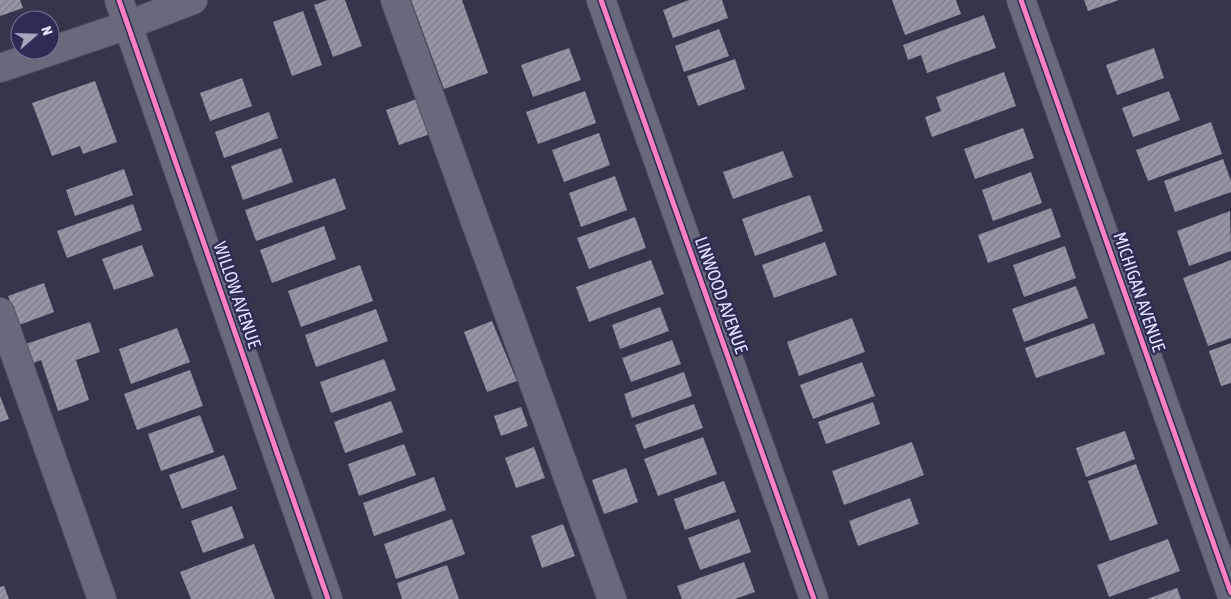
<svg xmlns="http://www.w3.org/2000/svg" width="1231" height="599" viewBox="0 0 1231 599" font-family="'Asap Condensed',sans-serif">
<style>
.building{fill:url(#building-hatch)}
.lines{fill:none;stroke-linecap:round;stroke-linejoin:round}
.minor-casing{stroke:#525265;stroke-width:30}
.minor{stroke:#68697a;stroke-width:28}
.cycleway-casing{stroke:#2d2c54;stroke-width:8}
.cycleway{stroke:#ff80c0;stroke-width:5}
.labels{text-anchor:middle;stroke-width:5;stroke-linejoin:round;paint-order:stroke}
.street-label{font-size:18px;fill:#e2e4fe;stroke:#2d2c54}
</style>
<defs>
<pattern id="building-hatch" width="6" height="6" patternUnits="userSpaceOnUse" patternTransform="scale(1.25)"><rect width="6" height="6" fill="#9595a5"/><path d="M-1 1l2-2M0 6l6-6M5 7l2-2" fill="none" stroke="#7d7d8a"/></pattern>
</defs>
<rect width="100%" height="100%" fill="#35354b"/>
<!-- building -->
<g class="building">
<path d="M0,0h20l3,8 -23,8z"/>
<path d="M328,0h17l17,46 -29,11 -19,-52z"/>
<path d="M411,0h51l26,73 -44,16z"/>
<path d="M689,0h33l6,18 -55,20 -10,-28z"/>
<path d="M892,0h64l5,14 -56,21z"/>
<path d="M1084,0h35l-31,11z"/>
<path d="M303,11l19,54 -30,11 -19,-54z"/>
<path d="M984,15l12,33 -69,25 -6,-18 -13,5 -5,-15z"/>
<path d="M719,29l10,27 -45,16 -9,-26z"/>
<path d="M569,48l12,32 -48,17 -12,-32z"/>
<path d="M1154,48l10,30 -47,17 -11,-30z"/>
<path d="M735,59l10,30 -47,17 -11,-30z"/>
<path d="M1004,72l12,34 -84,31 -7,-20 16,-6 -5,-14z"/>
<path d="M242,78l10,28 -42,15 -10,-28z"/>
<path d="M95,81l22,61 -34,12 -3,-8 -28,10 -20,-53z"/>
<path d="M585,91l11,32 -58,21 -12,-32z"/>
<path d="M1169,91l11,29 -47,17 -11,-29z"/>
<path d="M417,99l13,35 -31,11 -13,-35z"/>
<path d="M269,112l9,26 -54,20 -9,-26z"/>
<path d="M1211,122l11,32 -74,27 -12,-31z"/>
<path d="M1023,128l11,30 -59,21 -11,-30z"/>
<path d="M599,133l11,32 -46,17 -12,-32z"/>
<path d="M281,148l12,34 -50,18 -12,-34z"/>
<path d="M783,151l10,26 -60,22 -10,-27z"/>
<path d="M1223,159l8,22v11l-56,20 -11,-31z"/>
<path d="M124,169l9,26 -58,21 -9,-26z"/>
<path d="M1031,172l11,31 -49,18 -11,-31z"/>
<path d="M615,176l12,34 -46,17 -12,-34z"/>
<path d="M335,178l11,31 -90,32 -11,-31z"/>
<path d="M810,195l13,36 -68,25 -13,-37z"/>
<path d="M133,204l9,26 -75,28 -10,-27z"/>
<path d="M1051,208l10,29 -73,26 -10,-28z"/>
<path d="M1230,211l1,40 -42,15 -12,-35z"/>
<path d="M635,217l11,31 -57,21 -12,-31z"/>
<path d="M324,226l12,33 -64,24 -12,-33z"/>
<path d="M825,242l12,33 -63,23 -12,-33z"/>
<path d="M142,245l12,31 -40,14 -12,-31z"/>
<path d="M1065,246l11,32 -52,19 -11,-32z"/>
<path d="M651,260l13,34 -75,28 -13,-35z"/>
<path d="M1231,260v78l-23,8 -25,-68z"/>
<path d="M360,265l13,36 -72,26 -13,-36z"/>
<path d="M44,283l10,29 -35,13 -11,-29z"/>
<path d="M1076,286l12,32 -64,24 -12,-33z"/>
<path d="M660,307l9,24 -49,18 -8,-24z"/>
<path d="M376,309l12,32 -72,26 -11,-32z"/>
<path d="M852,318l13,34 -66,24 -12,-34z"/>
<path d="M492,321l25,60 -30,11 -23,-60z"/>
<path d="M90,322l10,30 -24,8 13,40 -31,11 -17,-51 -14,6 -7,-20z"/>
<path d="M1094,323l11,31 -69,24 -11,-30z"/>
<path d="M177,328l13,34 -59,22 -12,-35z"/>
<path d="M672,340l9,24 -50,18 -9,-24z"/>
<path d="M1231,343v40l-10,3 -12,-35z"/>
<path d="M384,359l12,31 -65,23 -11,-31z"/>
<path d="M862,362l13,34 -62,23 -13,-34z"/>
<path d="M190,370l13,36 -66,24 -13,-36z"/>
<path d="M684,372l8,24 -60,22 -8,-24z"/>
<path d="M0,396l9,23 -9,3z"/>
<path d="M391,401l12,31 -58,21 -11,-31z"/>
<path d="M873,402l7,22 -54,20 -8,-22z"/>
<path d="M694,404l9,24 -59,21 -9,-24z"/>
<path d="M521,407l7,19 -27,10 -7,-20z"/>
<path d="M200,415l14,37 -53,19 -13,-37z"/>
<path d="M1125,431l10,28 -49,18 -10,-29z"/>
<path d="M703,437l14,37 -59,22 -14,-37z"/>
<path d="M912,442l12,33 -80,30 -12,-34z"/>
<path d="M404,444l12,31 -57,21 -11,-32z"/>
<path d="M534,447l11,31 -29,10 -11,-30z"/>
<path d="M224,455l13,34 -55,20 -13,-34z"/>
<path d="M1136,464l22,60 -48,17 -22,-60z"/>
<path d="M626,468l12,34 -34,12 -12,-34z"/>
<path d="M434,477l12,33 -72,26 -11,-33z"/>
<path d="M724,481l12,31 -51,18 -11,-31z"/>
<path d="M910,498l9,26 -61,22 -9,-25z"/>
<path d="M232,506l12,32 -41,15 -12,-32z"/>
<path d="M452,519l13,35 -69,25 -12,-35z"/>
<path d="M739,519l12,33 -51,18 -12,-32z"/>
<path d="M563,524l12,32 -33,12 -11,-32z"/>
<path d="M1168,539l12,32 -71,26 -12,-32z"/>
<path d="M254,544l21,55h-84l-11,-27z"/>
<path d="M744,562l11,30 -20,7h-53l-5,-13z"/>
<path d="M447,565l12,34h-57l-5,-16z"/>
<path d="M4,586l5,13h-9v-12z"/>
<path d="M1177,588l4,11h-34z"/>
</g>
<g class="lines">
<defs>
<g id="minor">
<path d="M119,0l209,599"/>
<path d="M395,0l217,599"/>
<path d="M601,0l213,599"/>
<path d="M1021,0l210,593"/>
<path d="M0,68l128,-43 65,-25"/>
<path d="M0,312l102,287"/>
</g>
</defs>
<!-- minor casing -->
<use href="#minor" class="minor-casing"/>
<!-- minor -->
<use href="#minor" class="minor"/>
<defs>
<g id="cycleway">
<path d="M119,0l209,599"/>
<path d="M601,0l213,599"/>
<path d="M1021,0l210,593"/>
</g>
</defs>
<!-- cycleway casing -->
<use href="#cycleway" class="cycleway-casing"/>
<!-- cycleway -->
<use href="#cycleway" class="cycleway"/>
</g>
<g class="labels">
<!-- street labels -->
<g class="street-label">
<text transform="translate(1139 292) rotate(71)" y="6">MICHIGAN AVENUE</text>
<text transform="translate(237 295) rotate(71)" y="6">WILLOW AVENUE</text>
<text transform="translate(721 295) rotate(70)" y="6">LINWOOD AVENUE</text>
</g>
</g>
<!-- north arrow -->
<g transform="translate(35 35) rotate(70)"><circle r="24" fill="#2d2c54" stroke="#757698"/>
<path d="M0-4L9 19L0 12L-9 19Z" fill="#a5a7bf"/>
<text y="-8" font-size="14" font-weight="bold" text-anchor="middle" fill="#e2e4fe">N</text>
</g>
</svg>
